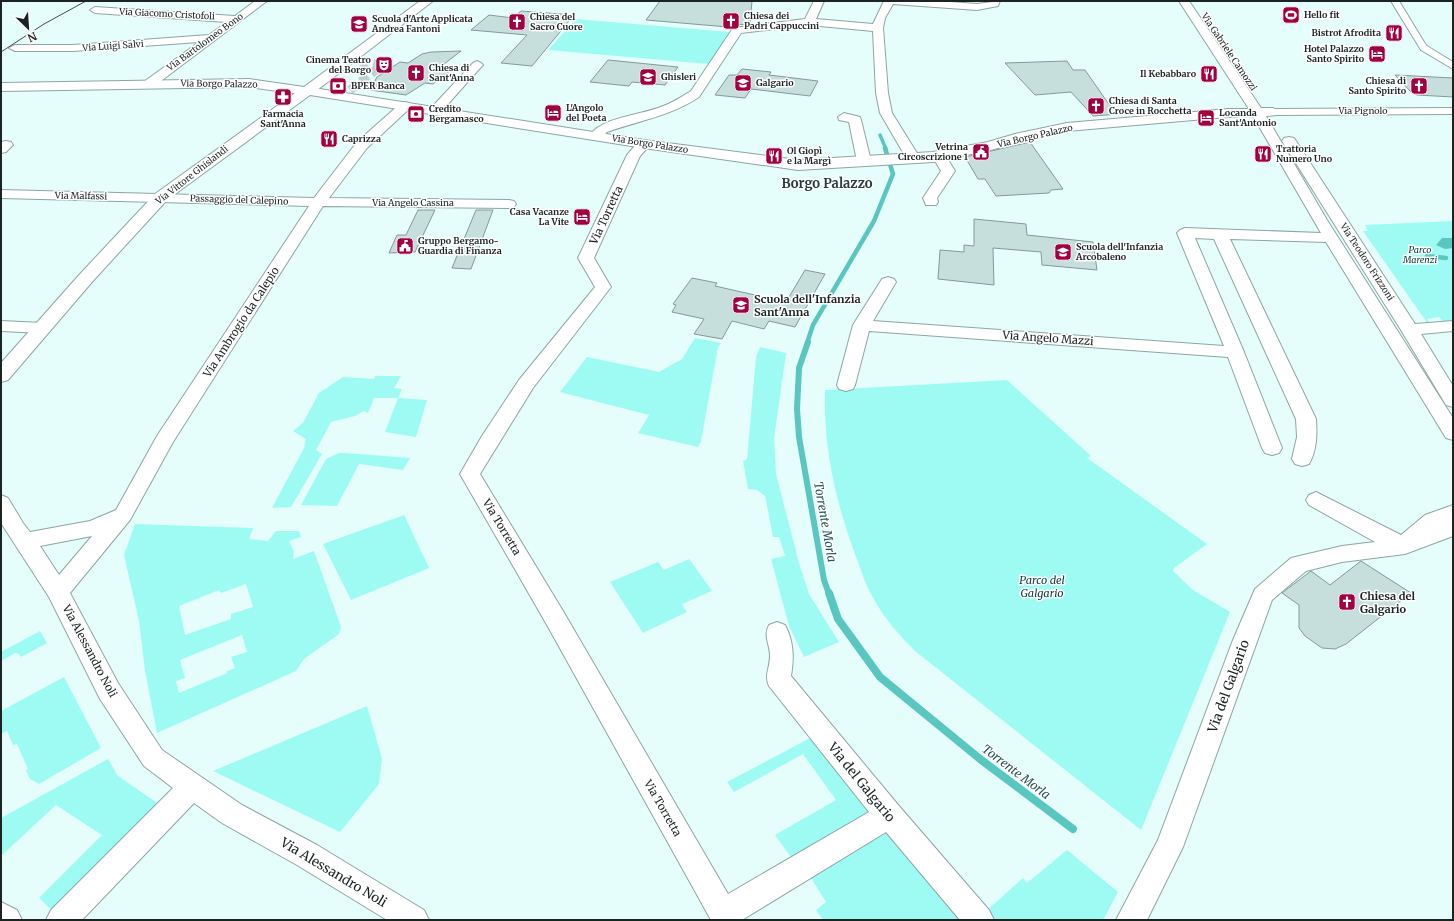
<svg xmlns="http://www.w3.org/2000/svg" width="1454" height="921" viewBox="0 0 1454 921" font-family="Merriweather,serif">
<style>
.green{fill:#9efbf4;fill-rule:evenodd}
.water{fill:#59c6bf}
.lines{fill:none;stroke-linecap:round;stroke-linejoin:round}
.stream-far3{stroke:#59c6bf;stroke-width:3.5}
.stream-far2{stroke:#59c6bf;stroke-width:4.5}
.stream-far1{stroke:#59c6bf;stroke-width:6}
.stream{stroke:#59c6bf;stroke-width:8}
.building{fill:#c6dfdd;stroke:#829a98}
.pedestrian-tunnel{stroke:#bdd2d1;stroke-width:9;stroke-dasharray:9 4.5;stroke-linecap:butt}
.pedestrian-casing{stroke:#8da5a3;stroke-width:2}
.minor-casing{stroke:#8da5a3;stroke-width:2}
.tertiary-casing{stroke:#8da5a3;stroke-width:2}
.secondary-casing{stroke:#8da5a3;stroke-width:2}
.pedestrian{fill:#fff;fill-rule:evenodd}
.minor{fill:#fff;fill-rule:evenodd}
.tertiary{fill:#fff;fill-rule:evenodd}
.secondary{fill:#fff;fill-rule:evenodd}
.tram{stroke:#424e4d;stroke-width:1}
.labels{text-anchor:middle;stroke-width:3;stroke-linejoin:round;paint-order:stroke}
.far-street-label{font-size:9px;fill:#1b2423;stroke:#fff}
.far-poi-label{font-size:9px;font-weight:bold;fill:#1b2423;stroke:#fff;text-anchor:start}
.far-park-label{font-size:9px;font-style:italic;fill:#0e403e;stroke:#fff}
.street-label{font-size:11px;fill:#1b2423;stroke:#fff}
.poi-label{font-size:11px;font-weight:bold;fill:#1b2423;stroke:#fff;text-anchor:start}
.park-label{font-size:11px;font-style:italic;fill:#0e403e;stroke:#fff}
.water-label{font-size:12px;font-style:italic;fill:#275653;stroke:#fff}
.far-district-label{font-size:13px;font-weight:bold;fill:#283d3c;stroke:#fff}
.near-street-label{font-size:13px;fill:#1b2423;stroke:#fff}
</style>
<rect width="100%" height="100%" fill="#e5fefc"/>
<!-- green -->
<g class="green">
<path d="M576,19l153,13 -20,32 -161,-14z"/>
<path d="M1453,221v100l-10,1 -4,-5 -12,2 3,5h-2l-65,-93h5l-3,-6z"/>
<path d="M695,338l26,5 -3,4 -17,94 -3,6 -60,-14 11,-18 -89,-23 27,-35 72,15 23,-13z"/>
<path d="M760,347l26,6 -12,86 2,35 23,89 10,31 30,48 -35,15 -15,-31 -18,-67 14,-3 -6,-19h-6l-8,-41 -8,-6 -9,-1 -5,-28 4,-2 9,-102z"/>
<path d="M375,376h26l-7,12 8,1 -4,9 29,2 -11,37 -31,-5 13,-34h-24l-6,15 -4,-2 -9,5 -24,6 -15,28 6,4 -31,53 -19,1 32,-60 2,-9 -13,-8 10,-8 16,-30 24,-16 31,2z"/>
<path d="M1007,380l84,76 -4,2 120,86 -33,24 -1,3 20,19 37,22 -89,218 -226,-179c-17,-17 -33,-35 -44,-57 -7,-12 -10,-25 -15,-37 -20,-54 -33,-109 -31,-167z"/>
<path d="M339,453h7l64,5 -7,12 -44,-6 -22,42 -36,-1 25,-46z"/>
<path d="M404,515l25,53 -78,32 -28,-56z"/>
<path d="M135,524l118,4 -4,11 19,2 8,-10h23l2,6 -12,4 5,11 -1,7 21,-8 27,76 -2,7 -35,25 -8,12 -139,62 -12,-62 -6,-50 -15,-66zM246,584l7,23 -22,7v5l-46,16 -6,-29 40,-16 2,3zM242,635l5,17 -16,5 4,11 -8,3v2l-48,20 -3,-12 9,-3 -5,-18z"/>
<path d="M689,559l23,32 -30,13 5,8 -44,21 -33,-51 48,-20 6,8z"/>
<path d="M40,631l7,12 -26,14 -2,-3 -4,-1 -14,8v-9z"/>
<path d="M64,677l37,71 -62,36 -9,-5 -4,-9 2,-1 -11,-25 -4,1 -6,-14 -6,3v-23z"/>
<path d="M367,706l15,53 -3,25 -39,48 -127,-61z"/>
<path d="M810,738l59,74 -78,45 -16,-22 61,-35 -33,-46 -69,38 -7,-10z"/>
<path d="M108,759l10,17 45,31 -109,105 -15,-14 63,-63 -46,-30 -55,51v-38z"/>
<path d="M885,829l78,91h-140l-7,-10 10,-8 -18,-29z"/>
<path d="M1067,850l51,42 -15,28h-110l-7,-9 37,-33 4,5z"/>
</g>
<!-- water -->
<path class="water" d="M1442,238h11v10l-8,1 -9,-4z"/>
<g class="lines">
<!-- stream-far3 -->
<path class="stream-far3" d="M880,135l6,14"/>
<!-- stream-far2 -->
<g class="stream-far2">
<path d="M1427,256l19,2"/>
<path d="M807,343l6,-18 61,-104 19,-47 -8,-26"/>
</g>
<!-- stream-far1 -->
<path class="stream-far1" d="M808,342l-9,26 -2,41 2,28 25,143 5,14"/>
<!-- stream -->
<path class="stream" d="M829,593l9,26 42,58 100,82 93,70"/>
</g>
<!-- building -->
<g class="building">
<path d="M660,1h92l-2,23 -20,1 -2,2 -82,-7z"/>
<path d="M521,11l53,4 -42,51 -31,-3 26,-28 -56,-5 18,-15 24,3z"/>
<path d="M461,51l-22,17 12,2 -18,14 -8,-1 -19,12 -36,-5 7,-13 23,-15 8,1 14,-9 9,-2z"/>
<path d="M608,60l70,7 -13,18 -33,-3 -3,4 -39,-4z"/>
<path d="M1067,61l6,9h12l23,33 11,11 -26,2 -22,-24 -36,3 -30,-32z"/>
<path d="M742,69l29,3 -2,3 49,6 -8,15 -59,-7 -6,9 -30,-3 14,-20h8z"/>
<path d="M1395,75l58,3v19l-36,-2 -6,-3z"/>
<path d="M1030,142l33,47 -12,1 -2,3 -53,3 -11,-17h-7l-13,-22z"/>
<path d="M418,210h17l-20,42 -26,1 8,-18h9z"/>
<path d="M476,210h17l-22,59 -19,-1z"/>
<path d="M974,219l52,5 1,11 66,7 4,28 -55,-5 -1,-13 -48,-4 1,37 -56,-6 2,-29 24,2v-7l10,1z"/>
<path d="M805,270l20,4 -30,53 -26,-6 -5,8 -32,-8 -10,18 -28,-5 10,-15 -32,-7 4,-7 -3,-1 19,-26 25,5 -2,3 71,16z"/>
<path d="M1361,561l50,32 -65,51 -11,5 -13,-1 -17,-12 -6,-8v-23l-17,-12 29,-22 19,14z"/>
</g>
<g class="lines">
<!-- pedestrian-tunnel -->
<path class="pedestrian-tunnel" d="M350,90l32,-25 -22,-3"/>
<defs>
<g id="pedestrian">
<path d="M1391,1h8l25,41 3,4 26,16v7l-32,-19z"/>
<path d="M1453,108v6l-180,1 -5,-3 5,-3z"/>
</g>
<g id="minor">
<path d="M255,1h12l-114,86h-8l-2,-3 2,-3 54,-39 -126,9h-58l-6,-3 6,-3h58l136,-10 18,-13 -132,-9 -5,-3 5,-3 140,9z"/>
<path d="M814,1h10l-8,18 57,5 11,-23h53l40,3 23,-3 -2,5 -21,4 -84,-6 -8,14 -2,10 5,65 4,20 28,45 -2,3h-10l-28,-48 -4,-20 -3,-62 -64,-6 -68,8 -42,64c-28,19 -61,24 -92,35 -5,5 -7,8 -15,6l-2,-3c12,-17 48,-20 68,-27 12,-4 22,-10 33,-17l42,-63 72,-9z"/>
<path d="M1179,1h10l72,107h12l6,4 -2,3 -11,1 61,104 126,198v22l-7,-2 -120,-196 -96,-3 86,180c1,15 1,31 -7,45l-7,2 -7,-2 -3,-5 5,-22 -1,-18 -82,-180 -19,-1 49,114 38,96 -3,5 -7,2 -7,-2 -3,-5 -34,-91 -359,-26 -14,54 -2,4 -7,2 -7,-2 -2,-4 16,-60 29,-46 6,-2 6,2 2,3 -23,39 351,25 -47,-113 3,-3 5,-2 136,5 -68,-117 -25,1 -6,-4 6,-4h21z"/>
<path d="M477,61l4,2 2,2 -2,2 -41,46h-8l-2,-3 2,-3 41,-44z"/>
<path d="M405,102l4,1 2,3 -2,3 -42,39 -38,50 180,2 5,1 2,3 -2,3 -5,1 -186,-2 -150,236 -43,78 -60,73 48,90 44,67 80,55 75,40 107,65 5,10h-42l-90,-55 -75,-42 -28,-20 -112,117h-36l5,-10 122,-122 -29,-22 -44,-67 -51,-102 -48,-74v-28l7,3 15,25 7,9 60,-11 26,-11 41,-74 152,-230 -308,-8v-8l313,8 43,-56 44,-39zM92,536l-33,39 -19,-29z"/>
<path d="M844,113l16,4 1,3 10,41 -2,3h-10l-2,-3 -8,-39 -10,-2 -1,-3z"/>
<path d="M1289,137l5,1 2,3 119,183 38,-3v10l-32,3 32,52v21l-7,-2 -45,-75 -119,-189 2,-3z"/>
<path d="M644,140l5,1 2,3 -11,12 -46,102 17,29 -78,101 -53,86 83,137 165,283 141,-82 -100,-126c-5,-11 1,-18 1,-30 0,-12 -7,-20 -1,-31l8,-3 8,3c9,17 9,33 6,51l108,130 90,104 5,10h-34l-74,-88 -144,88h-31l-164,-295 -87,-151 22,-38 37,-56 76,-93 -17,-29 49,-103 12,-14z"/>
<path d="M6,141l5,1 2,3 -7,7 -5,1v-11z"/>
<path d="M939,152l5,1 11,18 -18,27 1,4 -2,3h-10l-3,-7 18,-27 -9,-15 2,-3z"/>
<path d="M1,321l42,2 6,1 3,4 -3,4 -6,1 -42,-2z"/>
<path d="M1316,492l85,43 24,-20 28,-10v31l-48,18 -63,8 -36,9 -34,29 -89,247 -36,73h-31l42,-80 75,-200 22,-51 36,-31 51,-12 33,-4 -66,-37 -3,-5 3,-5z"/>
<path d="M1,902l16,8 5,10h-21z"/>
</g>
<path id="tertiary" d="M307,87l337,53 154,20 135,-8 55,-10 27,-8 52,-11 161,-14 5,1 2,3 -2,3 -5,1 -161,14 -48,11 -28,8 -58,12 -135,8 -154,-22 -334,-53 -143,105 -75,82 -84,98 -7,2v-19l79,-89 75,-80 147,-106z"/>
<path id="secondary" d="M420,1h13l-121,93 -5,1 -58,-8 -248,4v-8l248,-4 55,8z"/>
</defs>
<!-- pedestrian casing -->
<use href="#pedestrian" class="pedestrian-casing"/>
<!-- minor casing -->
<use href="#minor" class="minor-casing"/>
<!-- tertiary casing -->
<use href="#tertiary" class="tertiary-casing"/>
<!-- secondary casing -->
<use href="#secondary" class="secondary-casing"/>
<!-- pedestrian -->
<use href="#pedestrian" class="pedestrian"/>
<!-- minor -->
<use href="#minor" class="minor"/>
<!-- tertiary -->
<use href="#tertiary" class="tertiary"/>
<!-- secondary -->
<use href="#secondary" class="secondary"/>
<!-- tram -->
<path class="tram" d="M1,52l43,-28 42,-23"/>
</g>
<!-- icons -->
<defs>
<symbol id="stadium-square" viewBox="-11 -11 22 22"><rect x="-9" y="-9" width="18" height="18" rx="4" fill="#a0013f" stroke="#fff"/><path d="M0-5a6.5 5 0 1 0 0 10a6.5 5 0 1 0 0-10ZM-3.5-1.8h7v3.6h-7Z" fill="#fff"/></symbol>
<symbol id="church-square" viewBox="-11 -11 22 22"><rect x="-9" y="-9" width="18" height="18" rx="4" fill="#a0013f" stroke="#fff"/><path d="M-1.2-6h2.4v3.5h3.3v2.4h-3.3V6h-2.4V-.1h-3.3v-2.4h3.3Z" fill="#fff"/></symbol>
<symbol id="school-square" viewBox="-11 -11 22 22"><rect x="-9" y="-9" width="18" height="18" rx="4" fill="#a0013f" stroke="#fff"/><path d="M0-5L7-2L0 1L-7-2ZM-4 1L0 2.5L4 1V4Q0 6-4 4Z" fill="#fff"/></symbol>
<symbol id="restaurant-square" viewBox="-11 -11 22 22"><rect x="-9" y="-9" width="18" height="18" rx="4" fill="#a0013f" stroke="#fff"/><path d="M-5-6h1v4h1v-4h1v4h1v-4h1v5L-1.5 .5V6h-2V.5L-5-1ZM5-6V6H3V1.5H1.5Q1.5-4 5-6Z" fill="#fff"/></symbol>
<symbol id="hotel-square" viewBox="-11 -11 22 22"><rect x="-9" y="-9" width="18" height="18" rx="4" fill="#a0013f" stroke="#fff"/><path d="M-6-4.5h1.5V1H6V5H4.5V3h-9V5H-6ZM-4 0a1.8 1.8 0 1 1 3.6 0ZM.5 0V-2.5h3Q6-2.5 6 0Z" fill="#fff"/></symbol>
<symbol id="theatre-square" viewBox="-11 -11 22 22"><rect x="-9" y="-9" width="18" height="18" rx="4" fill="#a0013f" stroke="#fff"/><path d="M-5-5.5Q0-4 5-5.5V0Q5 5 0 6Q-5 5-5 0ZM-3.3-2.5H-1v1.5H-3.3ZM1-2.5H3.3v1.5H1ZM-2.8 1Q0 5.5 2.8 1Z" fill="#fff"/></symbol>
<symbol id="bank-square" viewBox="-11 -11 22 22"><rect x="-9" y="-9" width="18" height="18" rx="4" fill="#a0013f" stroke="#fff"/><path d="M-6-4H6V4H-6ZM0-2.3a2.3 2.3 0 1 0 0 4.6a2.3 2.3 0 1 0 0-4.6Z" fill="#fff"/></symbol>
<symbol id="pharmacy-square" viewBox="-11 -11 22 22"><rect x="-9" y="-9" width="18" height="18" rx="4" fill="#a0013f" stroke="#fff"/><path d="M-2-6h4v4h4v4h-4v4h-4v-4h-4v-4h4Z" fill="#fff"/></symbol>
<symbol id="civic-square" viewBox="-11 -11 22 22"><rect x="-9" y="-9" width="18" height="18" rx="4" fill="#a0013f" stroke="#fff"/><path d="M-.6-6.5H3V-4.5H.6V-3L4-1V1h2V6H-6V1h2V-1L-.6-3ZM-1.2 2.5V6h2.4V2.5Z" fill="#fff"/></symbol>
</defs>
<g fill-rule="evenodd">
<use href="#stadium-square" x="1281" y="5" width="20" height="20"/>
<use href="#church-square" x="721" y="11" width="20" height="20"/>
<use href="#church-square" x="507" y="12" width="20" height="20"/>
<use href="#school-square" x="349" y="14" width="20" height="20"/>
<use href="#restaurant-square" x="1384" y="23" width="20" height="20"/>
<use href="#hotel-square" x="1367" y="44" width="20" height="20"/>
<use href="#theatre-square" x="374" y="55" width="20" height="20"/>
<use href="#church-square" x="406" y="63" width="20" height="20"/>
<use href="#restaurant-square" x="1199" y="64" width="20" height="20"/>
<use href="#school-square" x="638" y="67" width="20" height="20"/>
<use href="#school-square" x="733" y="73" width="20" height="20"/>
<use href="#bank-square" x="328" y="76" width="20" height="20"/>
<use href="#church-square" x="1409" y="76" width="20" height="20"/>
<use href="#pharmacy-square" x="273" y="87" width="20" height="20"/>
<use href="#church-square" x="1086" y="96" width="20" height="20"/>
<use href="#hotel-square" x="543" y="103" width="20" height="20"/>
<use href="#bank-square" x="406" y="104" width="20" height="20"/>
<use href="#hotel-square" x="1196" y="108" width="20" height="20"/>
<use href="#restaurant-square" x="319" y="129" width="20" height="20"/>
<use href="#civic-square" x="971" y="142" width="20" height="20"/>
<use href="#restaurant-square" x="1253" y="144" width="20" height="20"/>
<use href="#restaurant-square" x="764" y="146" width="20" height="20"/>
<use href="#hotel-square" x="572" y="207" width="20" height="20"/>
<use href="#civic-square" x="395" y="236" width="20" height="20"/>
<use href="#school-square" x="1053" y="242" width="20" height="20"/>
<use href="#school-square" x="731" y="295" width="20" height="20"/>
<use href="#church-square" x="1337" y="592" width="20" height="20"/>
</g>
<g class="labels">
<!-- far-street labels -->
<g class="far-street-label">
<text transform="translate(167 14) rotate(3)" y="3">Via Giacomo Cristofoli</text>
<text transform="translate(205 42) rotate(-36)" y="3">Via Bartolomeo Bono</text>
<text transform="translate(113 46) rotate(-4)" y="3">Via Luigi Salvi</text>
<text transform="translate(1229 52) rotate(56)" y="3">Via Gabriele Camozzi</text>
<text transform="translate(219 84) rotate(1)" y="3">Via Borgo Palazzo</text>
<text x="1363" y="114">Via Pignolo</text>
<text transform="translate(1035 136) rotate(-13)" y="3">Via Borgo Palazzo</text>
<text transform="translate(650 144) rotate(9)" y="3">Via Borgo Palazzo</text>
<text transform="translate(192 175) rotate(-38)" y="3">Via Vittore Ghislandi</text>
<text transform="translate(81 196) rotate(1)" y="3">Via Malfassi</text>
<text transform="translate(239 200) rotate(2)" y="3">Passaggio del Calepino</text>
<text x="413" y="206">Via Angelo Cassina</text>
<text transform="translate(1367 262) rotate(57)" y="3">Via Teodoro Frizzoni</text>
</g>
<!-- far-poi labels -->
<g class="far-poi-label">
<text x="1304" y="18">Hello fit</text>
<text x="744" y="19">Chiesa dei<tspan x="744" dy="10">Padri Cappuccini</tspan></text>
<text x="530" y="20">Chiesa del<tspan x="530" dy="10">Sacro Cuore</tspan></text>
<text x="372" y="22">Scuola d'Arte Applicata<tspan x="372" dy="10">Andrea Fantoni</tspan></text>
<text x="1381" y="36" text-anchor="end">Bistrot Afrodita</text>
<text x="1364" y="52" text-anchor="end">Hotel Palazzo<tspan x="1364" dy="10">Santo Spirito</tspan></text>
<text x="371" y="63" text-anchor="end">Cinema Teatro<tspan x="371" dy="10">del Borgo</tspan></text>
<text x="429" y="71">Chiesa di<tspan x="429" dy="10">Sant'Anna</tspan></text>
<text x="1196" y="77" text-anchor="end">Il Kebabbaro</text>
<text x="661" y="80">Ghisleri</text>
<text x="1406" y="84" text-anchor="end">Chiesa di<tspan x="1406" dy="10">Santo Spirito</tspan></text>
<text x="756" y="86">Galgario</text>
<text x="351" y="89">BPER Banca</text>
<text x="1109" y="104">Chiesa di Santa<tspan x="1109" dy="10">Croce in Rocchetta</tspan></text>
<text x="566" y="111">L'Angolo<tspan x="566" dy="10">del Poeta</tspan></text>
<text x="429" y="112">Credito<tspan x="429" dy="10">Bergamasco</tspan></text>
<text x="1219" y="116">Locanda<tspan x="1219" dy="10">Sant'Antonio</tspan></text>
<text x="283" y="117" text-anchor="middle">Farmacia<tspan x="283" dy="10">Sant'Anna</tspan></text>
<text x="342" y="142">Caprizza</text>
<text x="968" y="150" text-anchor="end">Vetrina<tspan x="968" dy="10">Circoscrizione 1</tspan></text>
<text x="1276" y="152">Trattoria<tspan x="1276" dy="10">Numero Uno</tspan></text>
<text x="787" y="154">Ol Giopì<tspan x="787" dy="10">e la Margì</tspan></text>
<text x="569" y="215" text-anchor="end">Casa Vacanze<tspan x="569" dy="10">La Vite</tspan></text>
<text x="418" y="244">Gruppo Bergamo-<tspan x="418" dy="10">Guardia di Finanza</tspan></text>
<text x="1076" y="250">Scuola dell'Infanzia<tspan x="1076" dy="10">Arcobaleno</tspan></text>
</g>
<!-- far-park labels -->
<g class="far-park-label">
<text x="1420" y="253">Parco<tspan x="1420" dy="10">Marenzi</tspan></text>
</g>
<!-- street labels -->
<g class="street-label">
<text transform="translate(606 215) rotate(-65)" y="4">Via Torretta</text>
<text transform="translate(241 322) rotate(-57)" y="4">Via Ambrogio da Calepio</text>
<text transform="translate(1048 338) rotate(4)" y="4">Via Angelo Mazzi</text>
<text transform="translate(502 527) rotate(59)" y="4">Via Torretta</text>
<text transform="translate(90 651) rotate(62)" y="4">Via Alessandro Noli</text>
<text transform="translate(663 808) rotate(60)" y="4">Via Torretta</text>
</g>
<!-- poi labels -->
<g class="poi-label">
<text x="754" y="303">Scuola dell'Infanzia<tspan x="754" dy="13">Sant'Anna</tspan></text>
<text x="1360" y="600">Chiesa del<tspan x="1360" dy="13">Galgario</tspan></text>
</g>
<!-- park labels -->
<g class="park-label">
<text x="1042" y="584">Parco del<tspan x="1042" dy="13">Galgario</tspan></text>
</g>
<!-- water labels -->
<g class="water-label">
<text transform="translate(825 522) rotate(80)" y="4">Torrente Morla</text>
<text transform="translate(1016 772) rotate(37)" y="4">Torrente Morla</text>
</g>
<!-- far-district labels -->
<g class="far-district-label">
<text x="827" y="188">Borgo Palazzo</text>
</g>
<!-- near-street labels -->
<g class="near-street-label">
<text transform="translate(1228 686) rotate(-70)" y="5">Via del Galgario</text>
<text transform="translate(862 782) rotate(51)" y="5">Via del Galgario</text>
<text transform="translate(334 872) rotate(31)" y="5">Via Alessandro Noli</text>
</g>
</g>
<!-- border -->
<rect width="1454" height="921" fill="none" stroke="#1b2423" stroke-width="4"/>
<!-- north arrow -->
<g transform="translate(28 28) rotate(155)" stroke="#ffffff" stroke-width="3" paint-order="stroke">
<path d="M0-3L7 15L0 10L-7 15Z" fill="#1b2423"/>
<text y="-6" font-size="11" font-weight="bold" text-anchor="middle" fill="#1b2423">N</text>
</g>
</svg>
